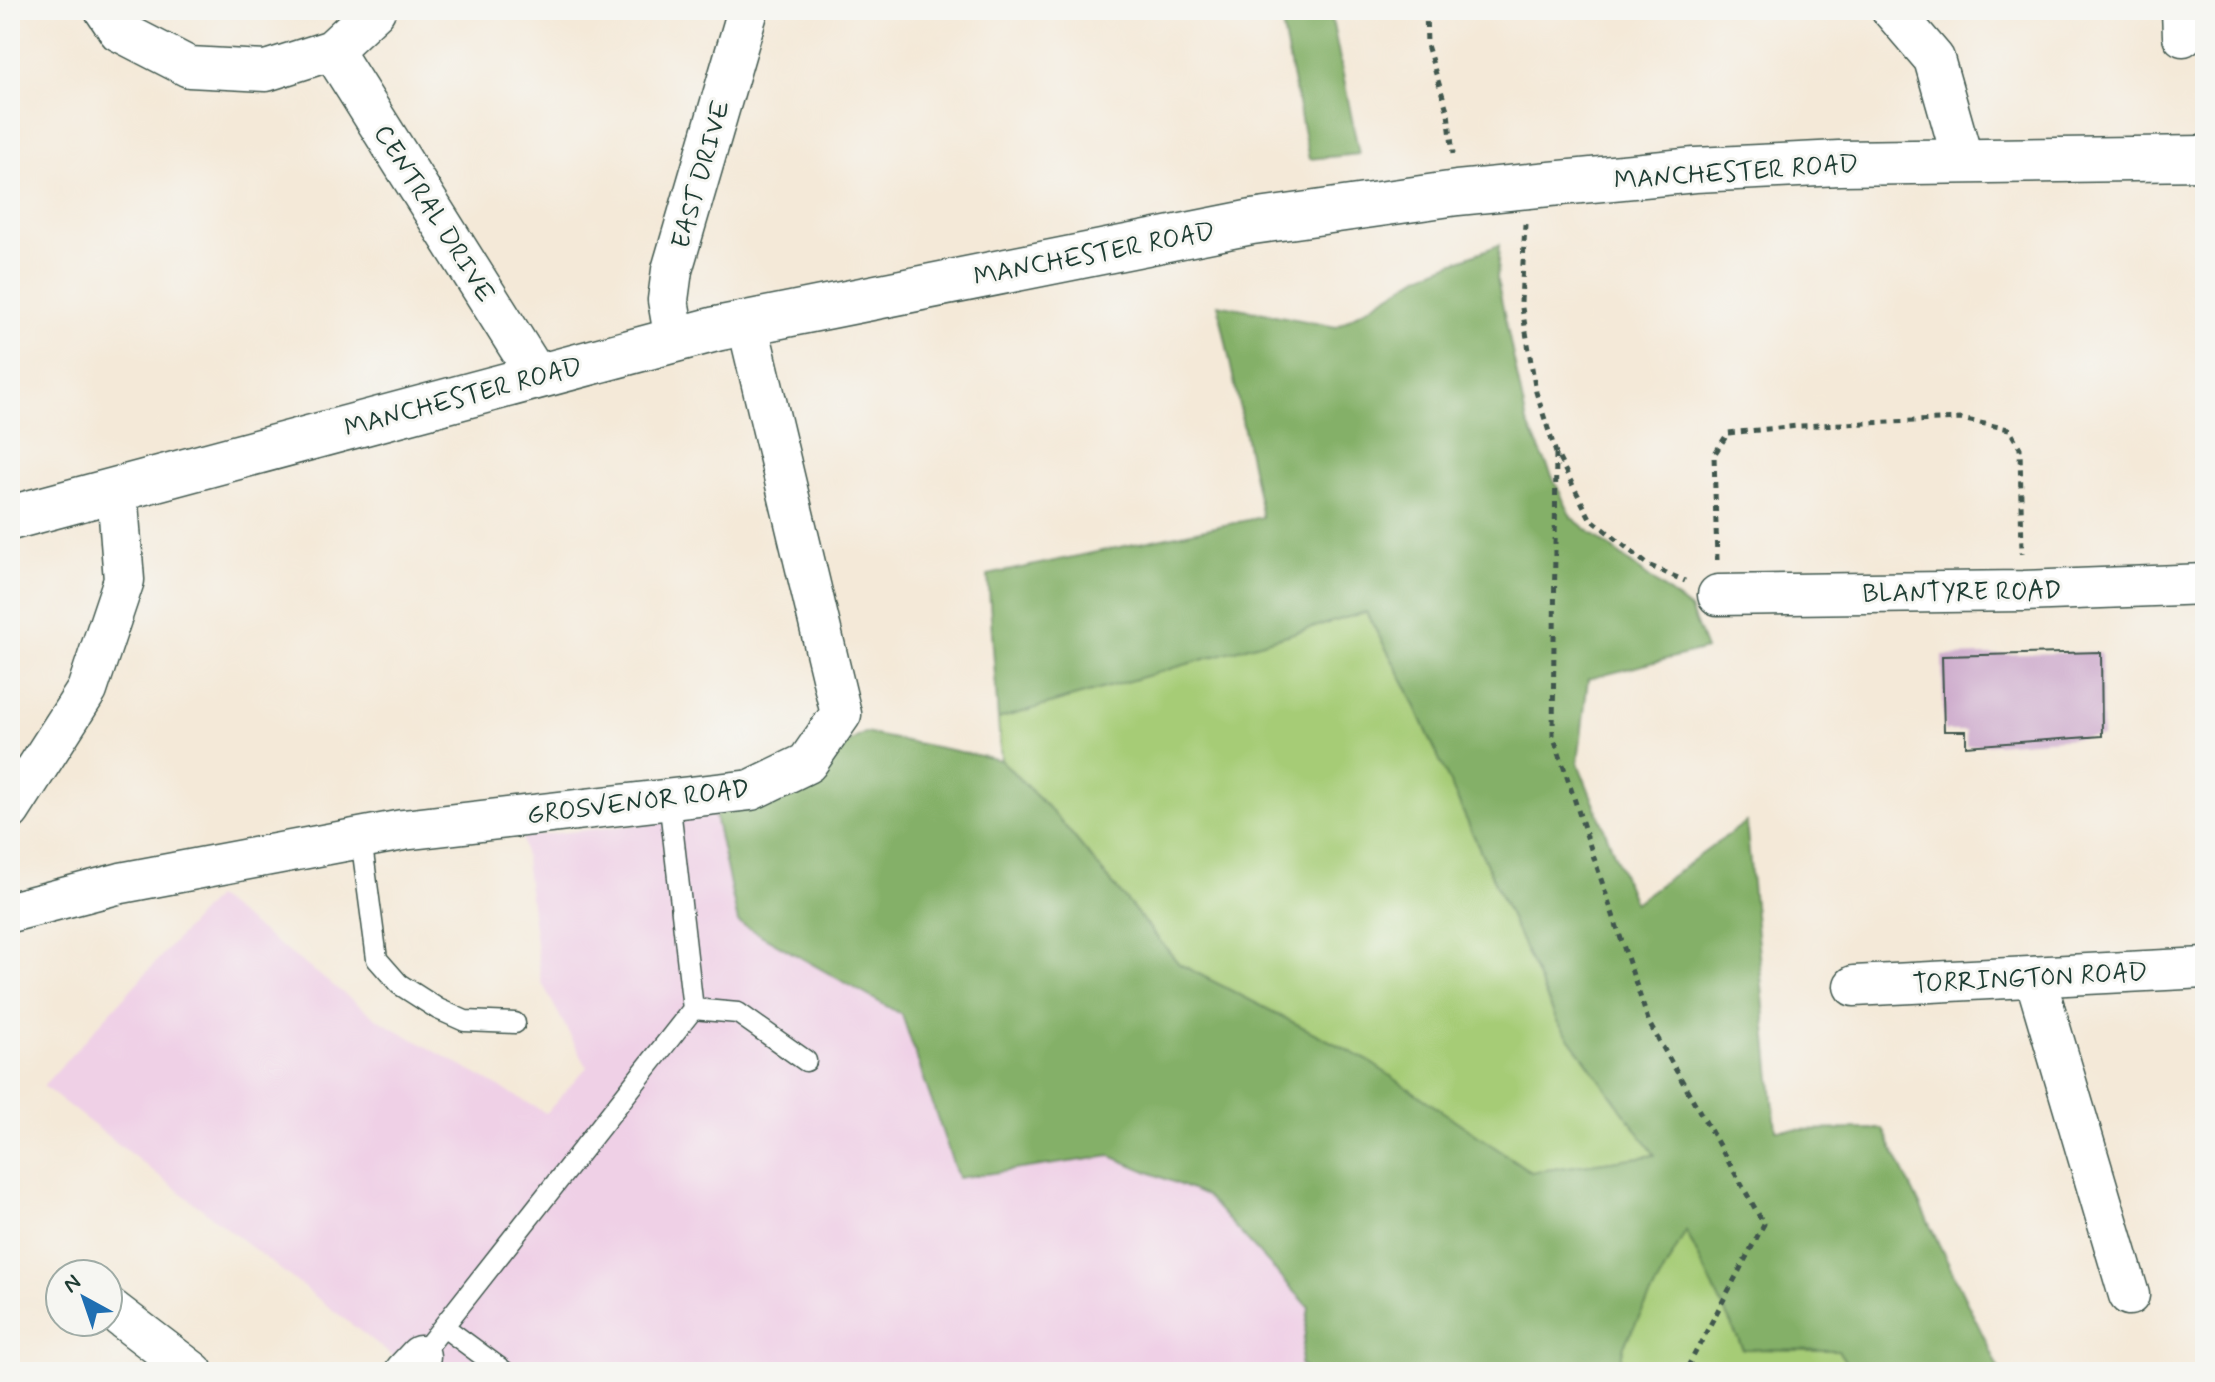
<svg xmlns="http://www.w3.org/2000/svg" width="2215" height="1382" viewBox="0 0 2215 1382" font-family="Mynerve,sans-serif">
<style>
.built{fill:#efd0e6}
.green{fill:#a6cc76;stroke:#628455;stroke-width:2}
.forest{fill:#84b067;stroke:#52764e;stroke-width:2}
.building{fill:#cca8cb}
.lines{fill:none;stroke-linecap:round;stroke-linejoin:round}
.service-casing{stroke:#3f574d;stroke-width:23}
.minor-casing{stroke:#3f574d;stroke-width:43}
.primary-casing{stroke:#3f574d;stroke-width:47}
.path{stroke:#3f574d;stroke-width:5;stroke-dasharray:6 6;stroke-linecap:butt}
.service{stroke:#fff;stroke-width:20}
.minor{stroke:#fff;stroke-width:40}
.primary{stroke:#fff;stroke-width:44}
.labels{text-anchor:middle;stroke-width:6;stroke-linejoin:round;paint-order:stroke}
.street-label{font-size:26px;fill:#1f3d34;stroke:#f6f6f2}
</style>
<rect width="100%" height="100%" fill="#f6f6f2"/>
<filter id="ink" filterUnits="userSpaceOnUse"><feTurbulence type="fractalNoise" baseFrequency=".0125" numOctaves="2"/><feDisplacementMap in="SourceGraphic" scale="16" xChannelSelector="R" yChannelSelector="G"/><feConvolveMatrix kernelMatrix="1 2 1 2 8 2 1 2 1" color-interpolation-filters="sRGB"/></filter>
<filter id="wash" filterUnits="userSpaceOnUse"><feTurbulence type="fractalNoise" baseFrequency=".006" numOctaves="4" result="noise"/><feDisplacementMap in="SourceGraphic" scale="32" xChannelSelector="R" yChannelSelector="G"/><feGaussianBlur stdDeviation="1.8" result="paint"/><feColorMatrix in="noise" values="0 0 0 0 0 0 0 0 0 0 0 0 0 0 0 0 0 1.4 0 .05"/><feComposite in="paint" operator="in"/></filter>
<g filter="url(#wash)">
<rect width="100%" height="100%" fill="#f4e9d8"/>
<!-- built -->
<path class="built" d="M715,816l23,106 164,93 56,162 153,-21 95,40 103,111 -9,57 10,8h-897l-370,-286 172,-189 164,123 167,93 41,-46 -46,-86 -19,-144z"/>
<!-- green -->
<g class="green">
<path d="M1366,612l40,73 151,336 99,134 -125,17 -164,-112 -188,-96 -120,-145 -58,-59 -3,-41z"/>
<path d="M1686,1230l57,119 95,1 14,22h-234l6,-27z"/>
</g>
<!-- forest -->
<g class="forest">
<path d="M1279,10h51l29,144 -50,5z"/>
<path d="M1499,245l-2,35 30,143 45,95 118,91 16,40 -118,30 -10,84 56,140 112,-81 30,308 107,-1 118,243h-149l-14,-22 -95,-1 -57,-118 -62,114 -6,27h-308l-10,-8 9,-57 -103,-111 -95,-40 -153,22 -56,-163 -164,-93 -23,-106 150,-83 136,27 58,59 120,145 188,96 164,112 124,-17 -98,-134 -151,-336 -40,-73 -368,107 -10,-144 274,-58 -44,-213 118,23 87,-53z"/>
</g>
<g id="blocks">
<!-- building -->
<path class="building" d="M2101,652l1,84 -136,10v-15h-22l-2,-75z"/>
</g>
</g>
<g filter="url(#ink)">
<use href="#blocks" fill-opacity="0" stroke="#3f574d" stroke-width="2"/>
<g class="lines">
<defs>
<g id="service">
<path d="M361,838l16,121 22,25 39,25 27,12 50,2"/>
<path d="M693,1009l45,4 68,48"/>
<path d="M444,1327l61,45"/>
<path d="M420,1356l273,-347 -24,-210"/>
</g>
<g id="minor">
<path d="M105,10l14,21 70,36 77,4 66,-21 43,-40"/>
<path d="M1892,10l42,49 29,102"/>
<path d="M2182,10l1,26"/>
<path d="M332,50l205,326"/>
<path d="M675,340l-7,-40 4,-30 76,-260"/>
<path d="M1718,595l305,-4 182,-7"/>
<path d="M10,810l77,-120 37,-110 -7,-90"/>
<path d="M10,912l111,-29 282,-53 348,-40 56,-27 34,-49 -94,-392"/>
<path d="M2035,977l94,318"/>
<path d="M1854,986l351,-18"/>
<path d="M108,1307l85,65"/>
<path d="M405,1372l15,-16"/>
</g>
<path id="primary" d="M10,518l706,-189 536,-107 205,-29 238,-23 144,-7 366,-5"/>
</defs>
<!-- service casing -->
<use href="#service" class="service-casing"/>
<!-- minor casing -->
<use href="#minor" class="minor-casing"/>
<!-- primary casing -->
<use href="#primary" class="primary-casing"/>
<!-- path -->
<g class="path">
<path d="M1426,10l1,35 21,68 5,41"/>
<path d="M1525,224l-4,78 15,90 20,61 34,65 58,47 37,16"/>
<path d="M1556,454l-3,281 96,288 115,201 -79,148"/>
<path d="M1717,560l-3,-105 14,-22 70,-7 163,-7 48,10 11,19 2,106"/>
</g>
<!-- service -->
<use href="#service" class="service"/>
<!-- minor -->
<use href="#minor" class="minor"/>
<!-- primary -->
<use href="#primary" class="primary"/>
</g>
</g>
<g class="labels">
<!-- street labels -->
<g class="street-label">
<text transform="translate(1736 171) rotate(-4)" y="9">MANCHESTER ROAD</text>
<text transform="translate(700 174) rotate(-74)" y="9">EAST DRIVE</text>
<text transform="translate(435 213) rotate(58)" y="9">CENTRAL DRIVE</text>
<text transform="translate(1094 253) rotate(-11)" y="9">MANCHESTER ROAD</text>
<text transform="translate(463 396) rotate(-15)" y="9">MANCHESTER ROAD</text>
<text transform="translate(1962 591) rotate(-1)" y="9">BLANTYRE ROAD</text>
<text transform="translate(638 801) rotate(-7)" y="9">GROSVENOR ROAD</text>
<text transform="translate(2030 977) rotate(-3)" y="9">TORRINGTON ROAD</text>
</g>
</g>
<!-- margin -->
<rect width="2215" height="1382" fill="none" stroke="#f6f6f2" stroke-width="40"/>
<!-- north arrow -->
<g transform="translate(84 1298) rotate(320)"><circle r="38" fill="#f6f6f2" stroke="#a0aca6" stroke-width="2"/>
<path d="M0-6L14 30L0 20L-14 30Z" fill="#1f6fb2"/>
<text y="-12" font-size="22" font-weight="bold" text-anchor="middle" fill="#1f3d34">N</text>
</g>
</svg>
